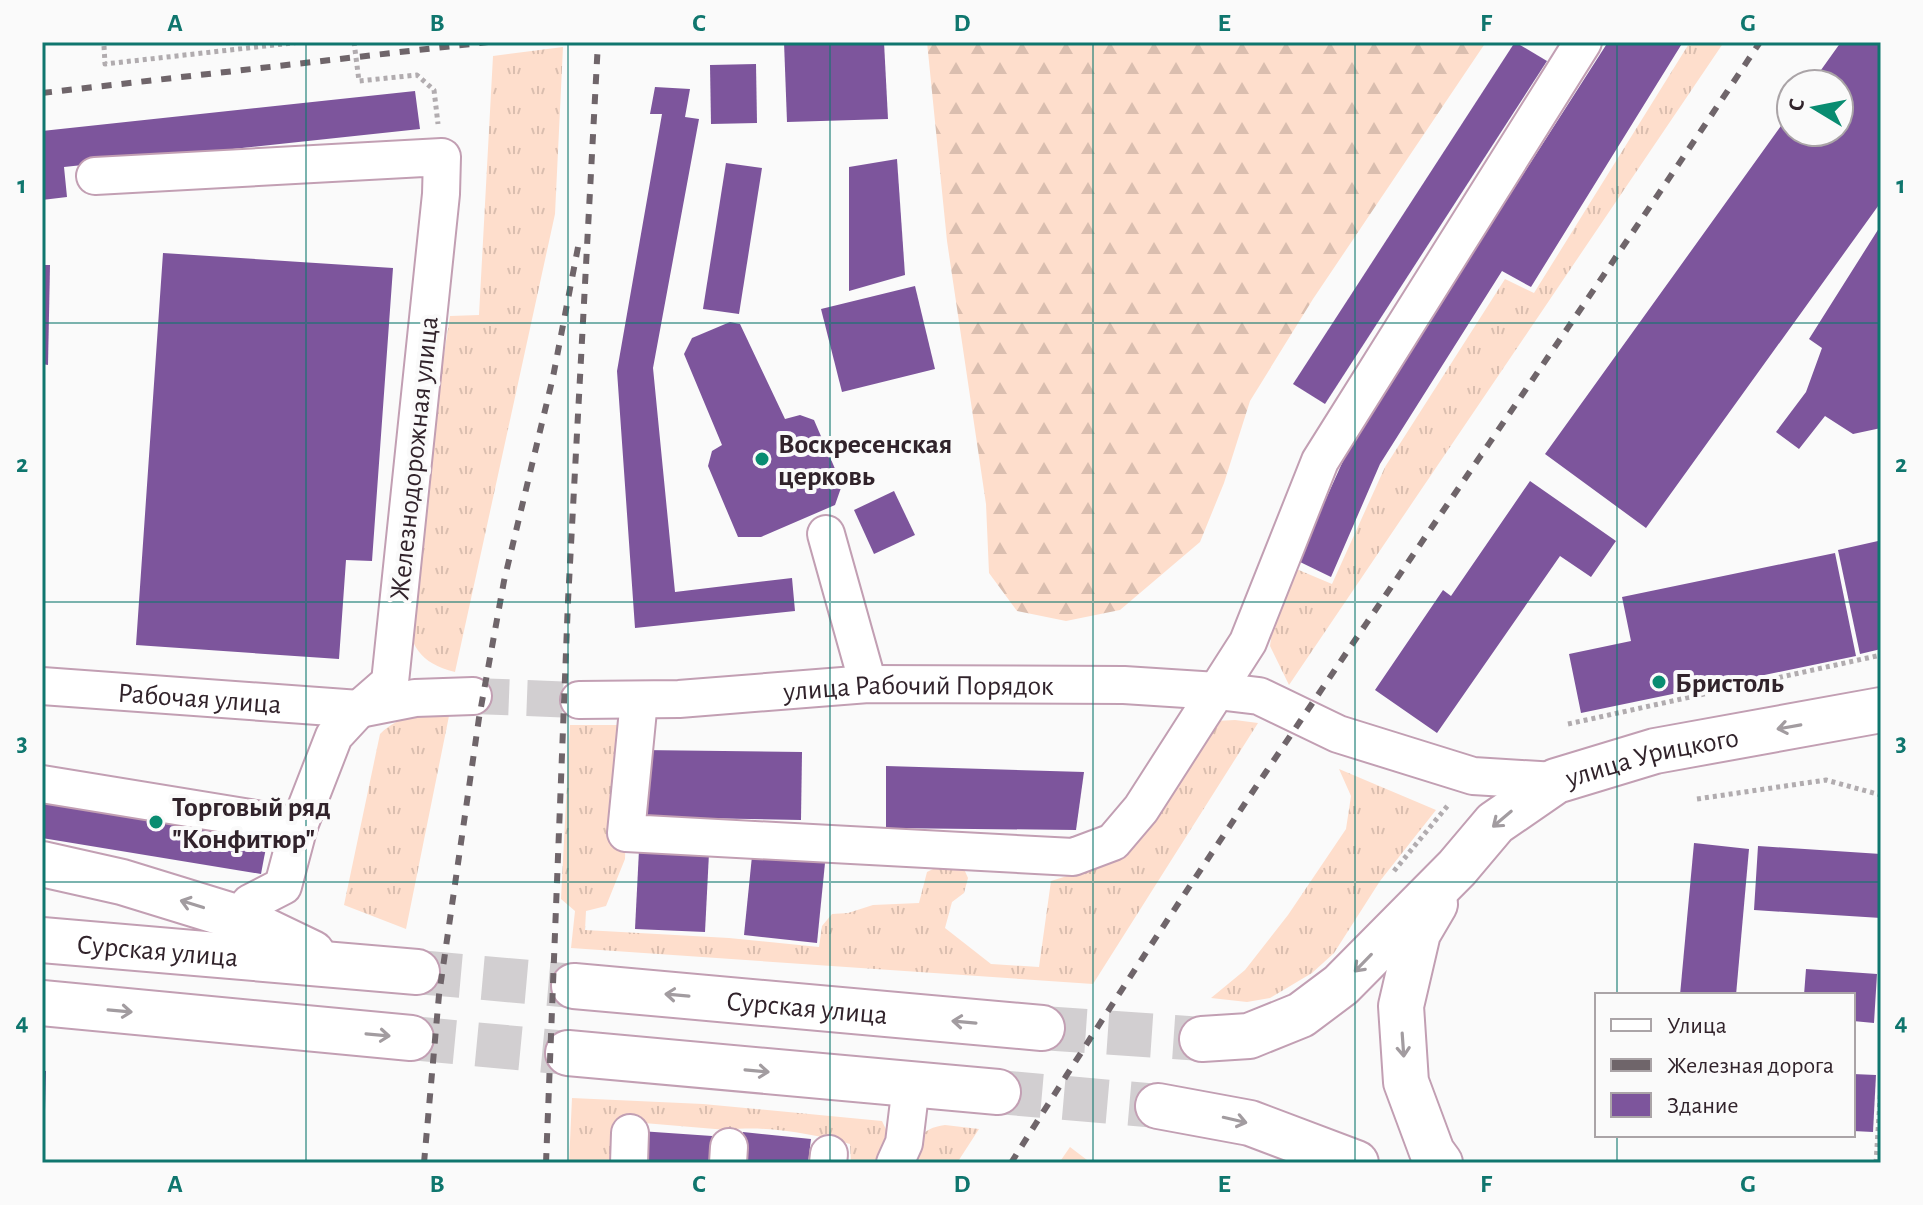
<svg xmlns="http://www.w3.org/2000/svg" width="1923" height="1205" viewBox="0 0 1923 1205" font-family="'Alegreya Sans',sans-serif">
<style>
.grass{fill:url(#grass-tufts)}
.forest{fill:url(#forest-firs)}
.building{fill:#7d559c}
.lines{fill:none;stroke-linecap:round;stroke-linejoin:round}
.minor-tunnel{stroke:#d2cfd1;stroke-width:36;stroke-dasharray:36 18;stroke-linecap:butt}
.major-tunnel{stroke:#d2cfd1;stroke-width:44;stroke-dasharray:44 22;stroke-linecap:butt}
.minor-casing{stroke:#c29fb3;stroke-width:40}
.major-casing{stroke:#c29fb3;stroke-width:48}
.path{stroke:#b1acaf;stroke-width:5;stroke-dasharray:4 4;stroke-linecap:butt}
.minor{stroke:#fff;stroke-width:36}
.major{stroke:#fff;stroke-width:44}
.rail{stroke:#6f656a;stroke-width:6;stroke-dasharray:10 10;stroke-linecap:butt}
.oneway{stroke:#a29ca0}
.grid{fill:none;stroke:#0f766e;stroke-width:2;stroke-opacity:0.55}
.poi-dot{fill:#098c71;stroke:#fafafa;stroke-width:3}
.labels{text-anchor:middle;stroke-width:8;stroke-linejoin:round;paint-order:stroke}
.poi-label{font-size:28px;font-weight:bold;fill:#31232b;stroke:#fafafa;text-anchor:start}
.street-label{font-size:28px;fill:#31232b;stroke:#fafafa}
.neatline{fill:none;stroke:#0f766e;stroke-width:3}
.grid-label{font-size:26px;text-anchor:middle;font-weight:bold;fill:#0f766e}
</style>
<defs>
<pattern id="grass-tufts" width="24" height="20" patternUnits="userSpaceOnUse" patternTransform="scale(2)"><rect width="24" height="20" fill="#fedecc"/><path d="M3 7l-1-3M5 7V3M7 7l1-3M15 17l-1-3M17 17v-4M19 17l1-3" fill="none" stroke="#dabeaf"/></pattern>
<pattern id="forest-firs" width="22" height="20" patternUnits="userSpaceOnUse" patternTransform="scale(2)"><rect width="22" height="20" fill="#fedecc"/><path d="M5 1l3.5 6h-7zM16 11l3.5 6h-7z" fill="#dabeaf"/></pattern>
</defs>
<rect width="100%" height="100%" fill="#fafafa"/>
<!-- grass -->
<g class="grass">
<path d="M1690,42h34l-435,643 -19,-39 2,-15 22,-63 38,16 53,-117 120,-188 29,14z"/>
<path d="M563,47l-8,167 -100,458c-36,-9 -44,-26 -51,-61l46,-295 29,-1 14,-259z"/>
<path d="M450,711l-44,218 -62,-24 36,-171c20,-20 43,-20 70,-23z"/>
<path d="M1235,720l23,3 -165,261 -522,-36 4,-37 -14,-12 9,-174h59l-4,134 -19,47 -20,5 -1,19 144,8 90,9 3,-21 10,-12 16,-1 25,-8 46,-2 8,-31 16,-8 21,5 4,9 -4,15 -12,9 -7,26 46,36 48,3 12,-86 45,-14 120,-146z"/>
<path d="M1339,769l97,41 -56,71 -46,72 -22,20 -42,25 -23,4 -36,-4 34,-28 43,-55 58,-86 5,-33z"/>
<path d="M572,1098l131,6 179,17 10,21 -4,21h-37l-1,-19c-38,-10 -83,-19 -123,-14l-107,-9 -8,18 -1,24h-42z"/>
<path d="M945,1125l34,4 -22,34h-51c10,-21 14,-35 39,-38z"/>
<path d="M1070,1147l21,16h-32z"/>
</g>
<!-- forest -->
<path class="forest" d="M927,42h559l-173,257 -63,102 -26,82 -24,59 -80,68 -54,11 -49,-10 -28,-38 -3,-69 -39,-263z"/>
<!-- building -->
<g class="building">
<path d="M784,42h100l4,77 -101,3z"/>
<path d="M1515,42l32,19 -222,343 -32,-20z"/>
<path d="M1608,42h75l-152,245 -29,-16 -122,193 -49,113 -33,-16 54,-120z"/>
<path d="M1841,42h40v160l-235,326 -101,-74 246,-342v20h48v-48h-28z"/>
<path d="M756,64l1,59 -46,1 -1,-59z"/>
<path d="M655,87l35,2 -5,28 14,2 -46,249 22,224 117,-14 3,33 -160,17 -18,-257 45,-257h-12z"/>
<path d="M415,91l5,38 -356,38 3,30 -25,3v-69z"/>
<path d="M897,159l8,116 -56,16v-124z"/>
<path d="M726,163l36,5 -23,146 -36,-5z"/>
<path d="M1881,225v203l-28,6 -28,-18 -26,33 -23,-17 30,-40 16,-44 -13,-9z"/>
<path d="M163,253l230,15 -21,293 -26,-1 -7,99 -203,-14z"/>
<path d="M42,265h8l-2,100 -6,-1z"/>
<path d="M915,286l20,83 -93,23 -21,-83z"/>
<path d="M730,322l10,2 45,95 15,-4 14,5 28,65 -7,20 -74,32h-23l-30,-71 4,-15 10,-6 -38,-91 8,-16z"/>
<path d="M1530,481l86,60 -25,36 -31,-21 -123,177 -62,-43 68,-100 8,6z"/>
<path d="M894,491l21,44 -41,19 -20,-44z"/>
<path d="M1878,541l3,14v94l-21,5 -22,-104z"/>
<path d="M1835,553l21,103 -275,57 -12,-59 62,-13 -9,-44z"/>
<path d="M641,750l161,2 -1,68 -161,-3z"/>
<path d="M886,766l198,6 -8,58 -190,-2z"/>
<path d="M42,799l226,38 -7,37 -219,-36z"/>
<path d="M1694,843l55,6 -13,146h-56z"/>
<path d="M1758,846l123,8v64l-127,-8z"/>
<path d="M639,850l70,3 -4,79 -70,-3z"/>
<path d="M752,856l73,7 -8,80 -73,-8z"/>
<path d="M1806,969l71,5 -3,49 -21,-2v-26h-49z"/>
<path d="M42,1071h4l-1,39h-3z"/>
<path d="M1853,1074l23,1 -3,57 -20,-1z"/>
<path d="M640,1131l72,5 -2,27h-72z"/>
<path d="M743,1132l68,7 -3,24h-68z"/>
</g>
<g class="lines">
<!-- minor-tunnel -->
<path class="minor-tunnel" d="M473,696l106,4"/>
<!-- major-tunnel -->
<g class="major-tunnel">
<path d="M417,972l157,14"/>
<path d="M1042,1028l160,11"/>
<path d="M411,1038l157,15"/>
<path d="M998,1092l160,14"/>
</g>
<defs>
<g id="minor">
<path d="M95,176l347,-19 -1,37 -51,488 -31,27 -25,27 -35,90 -16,60 -33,17 -11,15"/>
<path d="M826,534l42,150"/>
<path id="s1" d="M42,686l317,23 56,-11 58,-2"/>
<path id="s2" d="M579,700l100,-1 189,-15 256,1 93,6 42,5 79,38 135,42 83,5"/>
<path d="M639,700l-13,133 447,24 40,-15 28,-33 107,-167 72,-181 263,-419"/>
<path d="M42,784l257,42"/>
<path d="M629,1163l1,-30"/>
<path d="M728,1163l1,-16"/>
<path d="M828,1163l1,-9"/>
<path d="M895,1163l9,-20 7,-58"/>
</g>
<g id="major">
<path d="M42,864l80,18 117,36 73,35"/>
<path d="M1435,904l-17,29 -17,73 5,76 26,70 8,11"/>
<path id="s3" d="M42,940l375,32"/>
<path id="s4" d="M574,986l468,42"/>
<path d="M42,1003l369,35"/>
<path id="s5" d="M1202,1039l47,-3 52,-21 40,-30 116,-117 38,-45 61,-42 99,-30 226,-41"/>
<path d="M568,1053l430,39"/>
<path d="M1158,1106l92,17 106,40"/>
</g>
</defs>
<!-- minor casing -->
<use href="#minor" class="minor-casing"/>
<!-- major casing -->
<use href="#major" class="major-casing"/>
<!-- path -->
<g class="path">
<path d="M354,42l5,39 58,-6 17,15 4,34"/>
<path d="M104,46l1,18 196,-22"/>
<path d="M1568,724l313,-69"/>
<path d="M1697,799l129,-19 55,15"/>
<path d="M1394,871l55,-67"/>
<path d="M1876,1163l5,-79"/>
</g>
<!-- minor -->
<use href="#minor" class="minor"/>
<!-- major -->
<use href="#major" class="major"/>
<!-- rail -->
<g class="rail">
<path d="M42,93l446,-51"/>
<path d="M424,1163l15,-168 40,-277 25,-137 49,-204 26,-135"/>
<path d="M546,1163l22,-562 30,-559"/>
<path d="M1011,1163c239,-381 501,-746 749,-1121"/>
</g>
</g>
<!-- one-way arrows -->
<defs><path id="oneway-shaft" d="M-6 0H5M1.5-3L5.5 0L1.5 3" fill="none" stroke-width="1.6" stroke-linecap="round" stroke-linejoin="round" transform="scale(2)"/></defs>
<g class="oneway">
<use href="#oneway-shaft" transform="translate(1789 727) rotate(170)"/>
<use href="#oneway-shaft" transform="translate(1502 819) rotate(140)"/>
<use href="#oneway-shaft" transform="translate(192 904) rotate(-163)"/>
<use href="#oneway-shaft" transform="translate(1363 963) rotate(134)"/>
<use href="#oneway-shaft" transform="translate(677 995) rotate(-175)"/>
<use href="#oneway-shaft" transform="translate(120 1011) rotate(5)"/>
<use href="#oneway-shaft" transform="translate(964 1022) rotate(-175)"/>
<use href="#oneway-shaft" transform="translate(378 1035) rotate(5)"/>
<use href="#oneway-shaft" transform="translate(1403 1045) rotate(86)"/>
<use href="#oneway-shaft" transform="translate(757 1071) rotate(5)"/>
<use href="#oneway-shaft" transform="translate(1235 1120) rotate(13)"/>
</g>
<!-- grid -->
<path class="grid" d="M306,42v1121M568,42v1121M830,42v1121M1093,42v1121M1355,42v1121M1617,42v953M42,323h1839M42,602h1839M42,882h1839M1617,1135v28"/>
<!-- markers -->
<g class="poi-dot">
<circle cx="762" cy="459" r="8"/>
<circle cx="1659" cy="682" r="8"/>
<circle cx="156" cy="822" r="8"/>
</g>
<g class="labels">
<!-- poi labels -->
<g class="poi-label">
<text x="778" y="453">Воскресенская<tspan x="778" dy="32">церковь</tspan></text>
<text x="1675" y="692">Бристоль</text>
<text x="172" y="816">Торговый ряд<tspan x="172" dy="32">"Конфитюр"</tspan></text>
</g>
<!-- street labels -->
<g class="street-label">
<text transform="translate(413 458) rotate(-84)" y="10">Железнодорожная улица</text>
<text dy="10" stroke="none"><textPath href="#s2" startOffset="340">улица Рабочий Порядок</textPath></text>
<text dy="10" stroke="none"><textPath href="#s1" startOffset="158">Рабочая улица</textPath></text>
<text dy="10" stroke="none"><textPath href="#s5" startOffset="550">улица Урицкого</textPath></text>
<text dy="10" stroke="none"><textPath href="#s3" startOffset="116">Сурская улица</textPath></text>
<text dy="10" stroke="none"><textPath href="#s4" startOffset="234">Сурская улица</textPath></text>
</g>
</g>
<!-- border -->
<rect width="1923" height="1205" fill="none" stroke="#fafafa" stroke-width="88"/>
<!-- legend -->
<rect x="1595" y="993" width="260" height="144" fill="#fafafa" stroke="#aaa4a7" stroke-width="2"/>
<rect x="1611" y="1019" width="40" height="12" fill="#ffffff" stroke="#aaa4a7" stroke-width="2"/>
<text x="1667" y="1033" font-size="24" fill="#31232b">Улица</text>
<rect x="1611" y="1059" width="40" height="12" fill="#6f656a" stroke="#aaa4a7" stroke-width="2"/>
<text x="1667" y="1073" font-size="24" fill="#31232b">Железная дорога</text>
<rect x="1611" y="1093" width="40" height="24" fill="#7d559c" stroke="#aaa4a7" stroke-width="2"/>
<text x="1667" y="1113" font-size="24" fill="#31232b">Здание</text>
<!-- north arrow -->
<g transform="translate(1815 108) rotate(280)"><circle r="38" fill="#fafafa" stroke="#aaa4a7" stroke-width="2"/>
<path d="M0-6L14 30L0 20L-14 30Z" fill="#098c71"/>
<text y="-12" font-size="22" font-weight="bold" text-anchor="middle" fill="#31232b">С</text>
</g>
<rect x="44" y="44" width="1835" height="1117" class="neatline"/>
<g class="grid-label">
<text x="175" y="31">A</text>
<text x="437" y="31">B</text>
<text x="699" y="31">C</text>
<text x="962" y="31">D</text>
<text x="1224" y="31">E</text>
<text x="1486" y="31">F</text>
<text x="1748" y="31">G</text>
<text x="22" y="193">1</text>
<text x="1901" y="193">1</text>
<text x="22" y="472">2</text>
<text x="1901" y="472">2</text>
<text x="22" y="751">3</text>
<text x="1901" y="751">3</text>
<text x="22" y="1030">4</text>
<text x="1901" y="1030">4</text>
<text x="175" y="1192">A</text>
<text x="437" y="1192">B</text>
<text x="699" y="1192">C</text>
<text x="962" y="1192">D</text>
<text x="1224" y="1192">E</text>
<text x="1486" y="1192">F</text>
<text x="1748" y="1192">G</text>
</g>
</svg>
